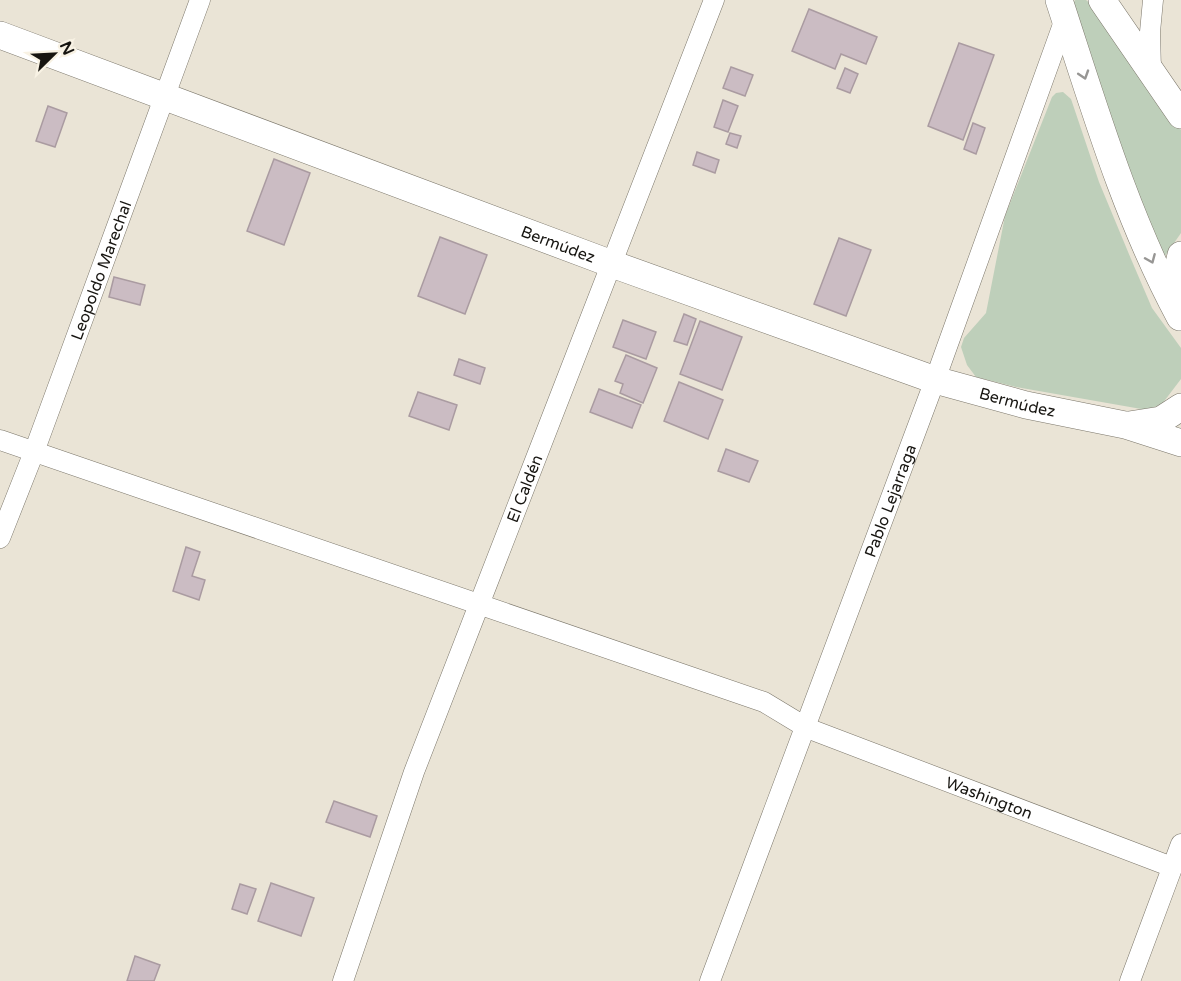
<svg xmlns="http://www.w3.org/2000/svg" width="1181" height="981" viewBox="0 0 1181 981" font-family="'Varela Round',sans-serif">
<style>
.green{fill:#becfba}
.building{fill:#cbbcc3;stroke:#aa9ba1;stroke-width:1.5}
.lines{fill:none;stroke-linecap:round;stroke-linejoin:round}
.street-casing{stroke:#7b766a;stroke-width:21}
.secondary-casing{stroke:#7b766a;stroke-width:28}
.street{stroke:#fff;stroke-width:20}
.secondary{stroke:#fff;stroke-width:27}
.oneway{stroke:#979694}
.labels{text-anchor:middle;stroke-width:5;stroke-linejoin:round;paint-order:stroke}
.street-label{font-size:16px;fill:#171511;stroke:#f8f2e4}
</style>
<rect width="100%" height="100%" fill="#eae4d6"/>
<!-- green -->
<g class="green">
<path d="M1075,0h11l5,4 90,126v103l-16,23 -4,1 -47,-122 -42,-129z"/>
<path d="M1063,92l8,7 28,83 32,77 21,49 29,40v31l-19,25 -15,6 -131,-23 -40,-10 -9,-12 -6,-18 3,-9 22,-25 19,-97 47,-119 4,-4z"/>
</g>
<!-- building -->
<g class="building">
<path d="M809,9l68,28 -11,27 -25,-10 -6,15 -43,-18z"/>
<path d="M959,43l35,12 -31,85 -35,-14z"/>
<path d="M731,67l22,8 -8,21 -22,-8z"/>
<path d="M845,68l13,6 -8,19 -13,-5z"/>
<path d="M723,100l15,6 -10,26 -14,-5z"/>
<path d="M48,106l19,7 -12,34 -19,-6z"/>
<path d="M973,123l12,5 -9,26 -12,-5z"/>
<path d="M730,133l11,3 -4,12 -11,-4z"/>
<path d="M697,152l22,8 -4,13 -22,-8z"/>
<path d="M274,159l36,14 -26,72 -37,-14z"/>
<path d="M440,237l47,18 -22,59 -47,-18z"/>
<path d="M839,238l32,12 -25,66 -32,-12z"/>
<path d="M114,277l31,8 -5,20 -31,-8z"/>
<path d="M684,314l12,5 -9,26 -13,-4z"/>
<path d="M623,320l33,12 -10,27 -33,-12z"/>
<path d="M700,321l42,16 -20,53 -42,-16z"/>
<path d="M626,355l31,13 -14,35 -23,-10 3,-9 -8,-3z"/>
<path d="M459,359l26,9 -5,16 -26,-9z"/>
<path d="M679,382l44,18 -15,39 -44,-18z"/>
<path d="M599,389l42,16 -9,23 -42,-16z"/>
<path d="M418,392l39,13 -8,25 -40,-14z"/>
<path d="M726,449l32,12 -9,21 -31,-11z"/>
<path d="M186,547l14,5 -8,24 13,4 -6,20 -26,-9z"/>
<path d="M334,801l43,15 -7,21 -44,-15z"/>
<path d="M271,883l43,15 -13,38 -43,-15z"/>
<path d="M240,884l16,5 -9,25 -15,-5z"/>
<path d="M135,956l25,9 -6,16h-27z"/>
</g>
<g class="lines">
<defs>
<g id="street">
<path d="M1151,71l-1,-39 3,-32"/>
<path id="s1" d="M0,440l764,262 43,26 365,139"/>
<path id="s2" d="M0,538l34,-86 166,-452"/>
<path id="s3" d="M343,981l71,-209 300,-772"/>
<path id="s4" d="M710,981l225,-601 130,-361"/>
<path d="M1130,981l51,-137"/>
</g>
<g id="secondary">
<path d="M1059,0c35,107 67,217 121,317"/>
<path d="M1102,0l79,115"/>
<path id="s5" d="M0,35l612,229 323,116 91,25 99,20 56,18"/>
<path d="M1177,307l-3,-22 7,-30"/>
<path d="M1129,425l32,-5 20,-13"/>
</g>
</defs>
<!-- street casing -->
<use href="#street" class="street-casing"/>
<!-- secondary casing -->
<use href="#secondary" class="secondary-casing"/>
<!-- street -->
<use href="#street" class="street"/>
<!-- secondary -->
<use href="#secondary" class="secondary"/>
</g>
<!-- one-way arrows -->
<defs><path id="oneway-chevron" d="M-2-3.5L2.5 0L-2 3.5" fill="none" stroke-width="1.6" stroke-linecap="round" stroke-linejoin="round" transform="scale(1.5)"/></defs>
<g class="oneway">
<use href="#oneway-chevron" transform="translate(1084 75) rotate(72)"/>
<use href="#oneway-chevron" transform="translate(1151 259) rotate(67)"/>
</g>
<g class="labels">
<!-- street labels -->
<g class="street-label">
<text dy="6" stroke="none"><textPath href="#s5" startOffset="596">Bermúdez</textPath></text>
<text dy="6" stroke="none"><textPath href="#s2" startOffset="286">Leopoldo Marechal</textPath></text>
<text dy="6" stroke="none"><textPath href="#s5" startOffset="1082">Bermúdez</textPath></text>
<text dy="6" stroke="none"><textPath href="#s3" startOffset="525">El Caldén</textPath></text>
<text dy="6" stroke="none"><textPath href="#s4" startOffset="513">Pablo Lejarraga</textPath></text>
<text dy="6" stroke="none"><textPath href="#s1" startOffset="1053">Washington</textPath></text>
</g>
</g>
<!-- north arrow -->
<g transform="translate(54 54) rotate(66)" stroke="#f8f2e4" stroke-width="4.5" paint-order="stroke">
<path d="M0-4.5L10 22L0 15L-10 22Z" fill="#171511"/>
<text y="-9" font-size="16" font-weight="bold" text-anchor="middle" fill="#171511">N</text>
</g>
</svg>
